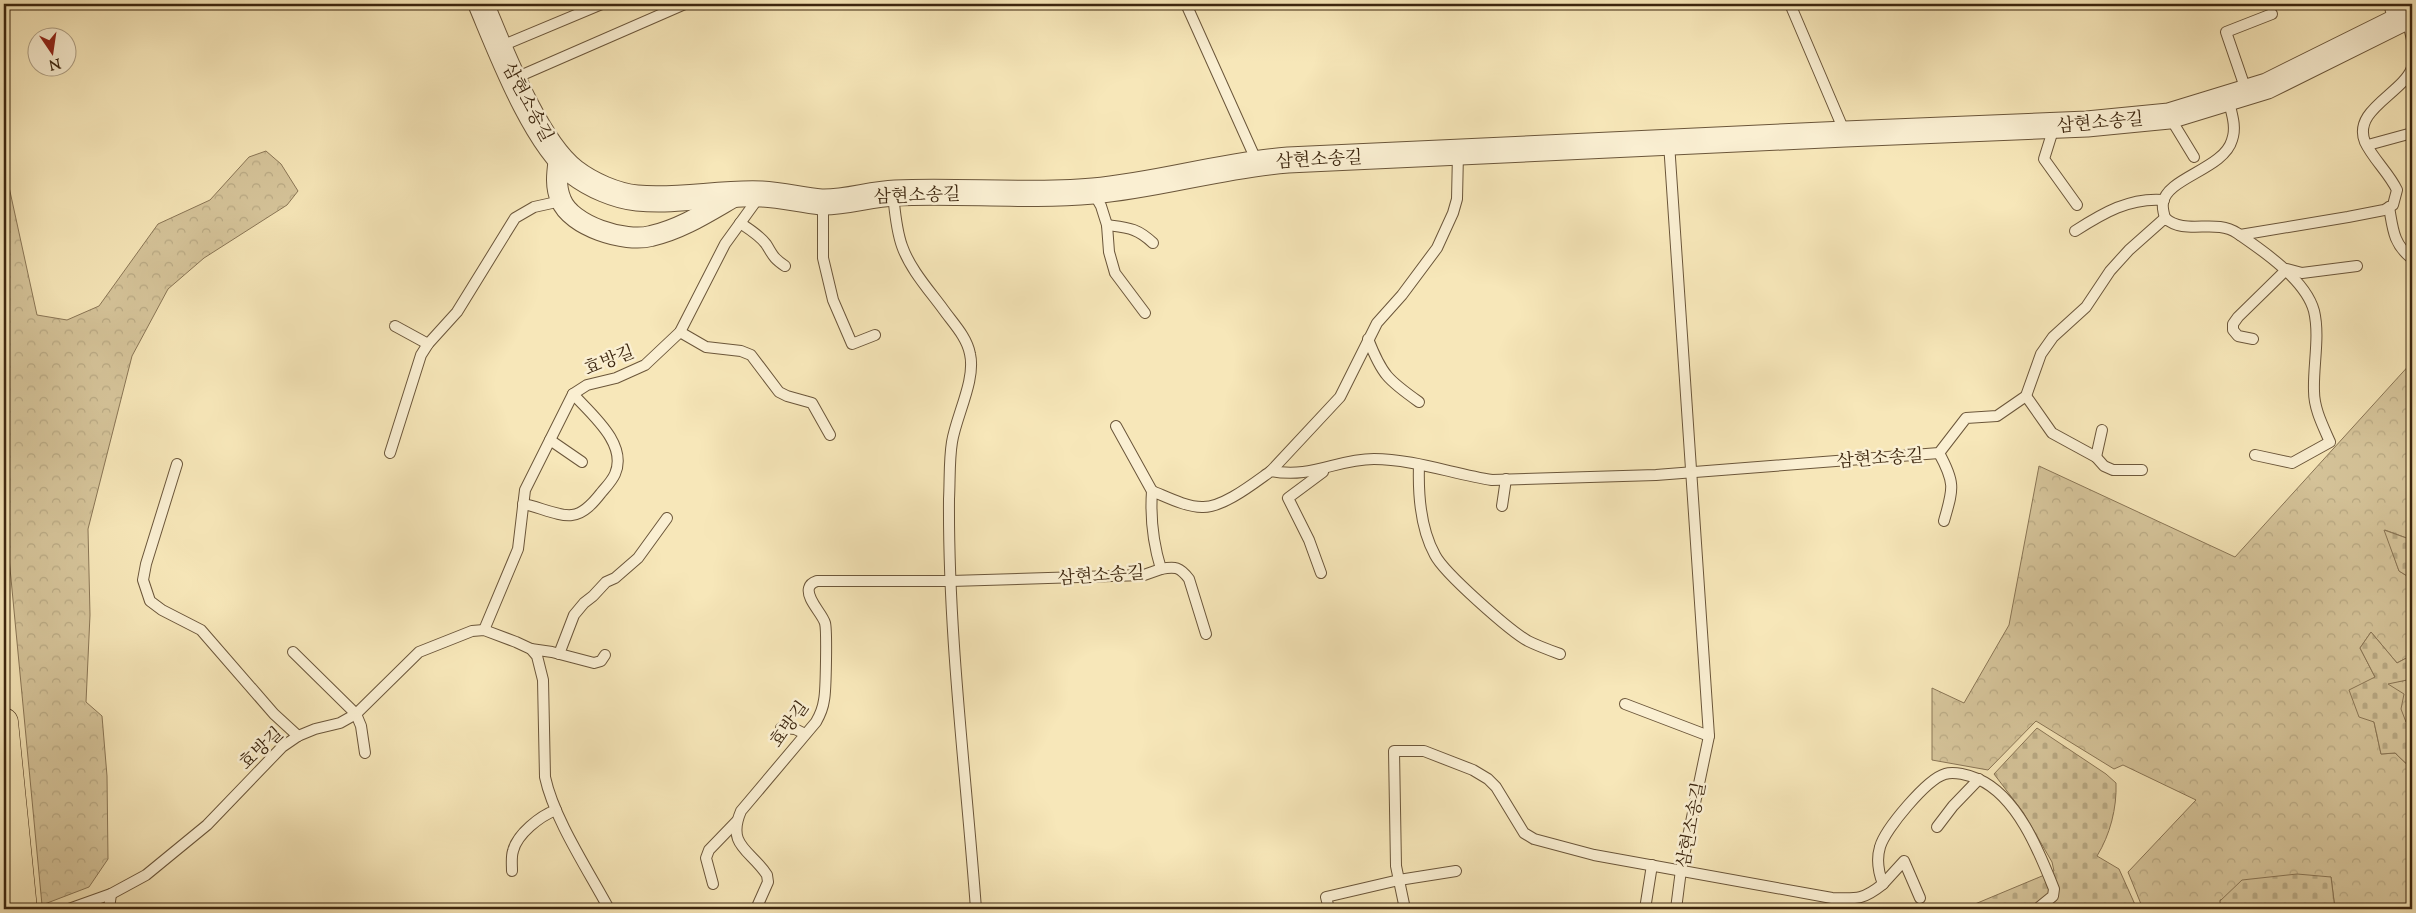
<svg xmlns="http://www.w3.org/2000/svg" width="2416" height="913" viewBox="0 0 2416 913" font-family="'Sorts Mill Goudy','Noto Serif KR',serif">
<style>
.forest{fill:url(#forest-crowns);stroke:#8a7656}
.cemetery{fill:url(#cemetery-stones);stroke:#8a7656}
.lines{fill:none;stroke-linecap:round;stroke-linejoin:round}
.service-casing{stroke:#6b563a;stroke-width:12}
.minor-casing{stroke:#6b563a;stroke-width:22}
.tertiary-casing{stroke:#6b563a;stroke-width:27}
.motorway-casing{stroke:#3c260f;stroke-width:29}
.service{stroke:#faefd2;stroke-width:10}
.minor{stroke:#faefd2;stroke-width:20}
.tertiary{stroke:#faefd2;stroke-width:25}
.motorway{stroke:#f7e7b9;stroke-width:28}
.labels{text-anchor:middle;stroke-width:5;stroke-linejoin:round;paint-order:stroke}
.street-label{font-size:18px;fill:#3c260f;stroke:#faefd2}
</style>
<defs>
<pattern id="forest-crowns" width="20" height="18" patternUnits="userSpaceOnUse" patternTransform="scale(1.25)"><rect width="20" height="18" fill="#d7c69c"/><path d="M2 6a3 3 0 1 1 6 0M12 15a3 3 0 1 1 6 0" fill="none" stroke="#b9aa85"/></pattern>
<pattern id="cemetery-stones" width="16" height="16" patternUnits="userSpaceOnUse" patternTransform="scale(1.25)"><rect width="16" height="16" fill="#d7c69c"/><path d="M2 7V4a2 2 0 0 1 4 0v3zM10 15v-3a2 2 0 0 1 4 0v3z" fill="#b9aa85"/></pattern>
</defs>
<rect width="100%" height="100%" fill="#f7e7b9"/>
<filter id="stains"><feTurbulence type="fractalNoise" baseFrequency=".004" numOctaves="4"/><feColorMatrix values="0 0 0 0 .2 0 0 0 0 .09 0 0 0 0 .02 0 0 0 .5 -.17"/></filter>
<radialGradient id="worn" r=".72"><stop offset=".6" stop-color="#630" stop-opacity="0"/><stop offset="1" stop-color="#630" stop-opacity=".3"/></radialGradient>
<!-- forest -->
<g class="forest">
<path d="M266,151l15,13 17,27 -11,14 -83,53 -36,31 -36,67 -44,173 2,86 -4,87 16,14 5,60 1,83 -19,28 -47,18 -38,-400v-341l33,151 30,5 32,-14 59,-82 52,-24 39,-43z"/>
<path d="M2412,362v178l-27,-10 14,41 13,8v76l-15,8 -26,-31 -11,16 15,29 -1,45 7,32 14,-1 17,16v140h-77l-4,-32 -111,23 1,9h-78l-15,-37 68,-72 -73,-35 -9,4 -78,-48 -48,49 -56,-10v-72l32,15 45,-78 30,-159 196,91z"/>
<path d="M2408,680c7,14 5,28 -2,43l-19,-40z"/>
</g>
<!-- cemetery -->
<g class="cemetery">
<path d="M2384,530l28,10v39l-13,-8z"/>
<path d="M2371,632l26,31 15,-8v33l-5,-8 -19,4 16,10 -3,15 5,13 6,-12v59l-17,-16 -14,1 -7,-32 -15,-5 -10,-27 26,-13 -15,-29z"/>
<path d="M2037,728l69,46 10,9c1,25 -6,52 -19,73l22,13 18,40h-174l91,-38 -2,-9 -29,-50 -29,-38z"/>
<path d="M2297,874l34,3 4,32h-114l-1,-8 22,-21z"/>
</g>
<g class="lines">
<defs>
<g id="service">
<path d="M1186,4l71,158"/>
<path d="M1790,4l55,129"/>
<path d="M2389,4l5,18"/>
<path d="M2407,17l5,23"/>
<path d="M499,47l103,-43"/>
<path d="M513,79l172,-75"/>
<path d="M2247,93l-21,-61 46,-18"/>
<path d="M2169,116l25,41"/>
<path d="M2054,127l-10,32 33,46"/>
<path d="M1669,143l40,593 -28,134 -5,39"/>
<path d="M2368,145l44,-12"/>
<path d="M1093,192l8,14 6,19 2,27 6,21 30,40"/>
<path d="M893,194c2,18 3,35 9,52 8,23 27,44 41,63 10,14 24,28 27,45 6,26 -14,62 -18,88 -3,18 -2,38 -3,57 -1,137 17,274 27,410"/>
<path d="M823,202v56l10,42 19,44 23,-9"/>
<path d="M2389,207c4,22 4,36 22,51l1,-2"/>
<path d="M2165,218c-1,-4 -3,-10 -2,-15 3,-25 61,-34 69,-63 5,-14 -1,-28 -4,-42"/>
<path d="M740,223c9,6 19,12 26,21 7,11 7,14 19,22"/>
<path d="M1107,225c22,3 30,3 46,18"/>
<path d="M2075,231c28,-18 55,-34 89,-31"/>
<path d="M2240,235l108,-18 36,-7 9,-5 4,-15c-8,-17 -24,-31 -32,-48 -13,-32 37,-48 47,-74"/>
<path d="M395,326l33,18"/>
<path d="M680,332l26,15 35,4 10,4 28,37 8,4 25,7 18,32"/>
<path d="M1368,339c14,36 20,41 51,63"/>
<path d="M2253,339l-15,-3 -5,-6v-6l5,-7 49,-48 15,4 55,-7"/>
<path d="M2026,396l26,37 44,24 8,9 9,4h29"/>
<path d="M1116,426l36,65"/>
<path d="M550,440l32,22"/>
<path d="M390,453l31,-98 7,-11 29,-32 58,-94 19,-11 27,-6"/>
<path d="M1939,453c17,31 14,36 5,68"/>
<path d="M2096,457l6,-27"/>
<path d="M177,464l-31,100 -3,16 7,21 12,9 39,20 73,84 24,22"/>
<path d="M1419,465c-1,30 1,63 16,90 9,18 75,76 93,86 10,5 21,9 32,13"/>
<path d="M1271,471l69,-74 37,-74 25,-28 35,-47 16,-35 4,-14 1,-46"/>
<path d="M523,504c14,2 36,13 49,11 12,-1 22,-13 29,-22 5,-6 11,-12 14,-19 13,-30 -23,-59 -42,-80"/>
<path d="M1502,506l4,-27"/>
<path d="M1161,569c14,-3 19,-2 28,10l17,55"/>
<path d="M1321,573l-12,-33 -21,-42 35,-26"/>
<path d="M484,630l34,-81 7,-59 48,-96 14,-9 29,-7 29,-13 35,-33 45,-88 34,-47"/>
<path d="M531,649l21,3 42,11 7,-2 4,-6"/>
<path d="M293,652l63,62 5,12 4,27"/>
<path d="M559,654l15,-39 10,-12 9,-7 13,-14 9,-4 23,-20 29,-40"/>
<path d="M1625,704l84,32"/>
<path d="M781,728l14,1 10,5"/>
<path d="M1937,827l16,-21 26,-27"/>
<path d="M512,871c0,-6 -1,-14 1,-20 4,-17 27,-35 43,-41"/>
<path d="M713,884l-7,-26 3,-8 28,-29"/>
<path d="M1883,884l21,-23 16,37"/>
<path d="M69,909l42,-15 35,-19 61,-50 75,-78 16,-11 17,-7 25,-6 16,-9 63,-62 53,-21 12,-1 32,12 15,7 6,7 6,24 2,97c9,42 43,93 64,132"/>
<path d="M109,909l2,-15"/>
<path d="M756,909l12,-27 -1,-7c-16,-25 -41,-29 -26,-64l75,-89c4,-7 7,-14 8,-22 2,-9 3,-70 1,-77 -3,-10 -19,-24 -16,-35 1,-4 5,-6 8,-7h134l193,-6 17,-6c-8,-26 -11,-50 -9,-78 15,6 34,16 50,16 21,1 52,-24 69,-36 41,8 65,-12 103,-12 38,0 80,15 118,21l164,-5 283,-22 27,-35 31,-2 29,-20 15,-42 12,-17 33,-30 24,-36 19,-21 36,-32c20,18 50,0 72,15 25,17 69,47 77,78 6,25 -1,55 0,80 0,18 9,35 16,51l-38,21 -37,-8"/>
<path d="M1329,909l-3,-12 73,-17 57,-9"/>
<path d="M1405,909l-9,-43 -2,-115h30l49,19 15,9 8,8 28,46 10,6 60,16 238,43c25,1 31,2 51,-14 -5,-13 -7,-24 -3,-37 5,-18 47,-68 65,-73 9,-3 24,1 33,5 39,17 61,72 76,110l-1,7 -16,13"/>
<path d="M1645,909l7,-44"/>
</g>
<path id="minor" d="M559,158c-2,15 -4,28 2,42 10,26 64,43 90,36 31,-7 58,-25 86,-41"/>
<path id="tertiary" d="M481,4c19,45 54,138 93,168 17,13 42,24 63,26 42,4 83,-6 125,-4 20,1 39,6 59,8 24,1 49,-8 74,-9 66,-3 132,4 198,-2 66,-6 129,-26 195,-31l557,-26 242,-10 82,-8 98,-30 145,-72"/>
<path id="motorway" d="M4,722l19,187"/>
</defs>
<!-- service casing -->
<use href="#service" class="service-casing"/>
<!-- minor casing -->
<use href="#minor" class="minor-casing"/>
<!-- tertiary casing -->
<use href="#tertiary" class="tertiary-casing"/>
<!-- motorway casing -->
<use href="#motorway" class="motorway-casing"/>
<!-- service -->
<use href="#service" class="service"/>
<!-- minor -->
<use href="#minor" class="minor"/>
<!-- tertiary -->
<use href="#tertiary" class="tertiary"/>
<!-- motorway -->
<use href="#motorway" class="motorway"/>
</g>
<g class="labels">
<!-- street labels -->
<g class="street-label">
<text transform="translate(528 102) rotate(62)" y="6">삼현소송길</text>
<text transform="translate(2100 122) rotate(-5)" y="6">삼현소송길</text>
<text transform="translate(1319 159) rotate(-3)" y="6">삼현소송길</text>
<text transform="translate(917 195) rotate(-2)" y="6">삼현소송길</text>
<text transform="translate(609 360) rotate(-21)" y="6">효방길</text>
<text transform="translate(1880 458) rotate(-4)" y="6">삼현소송길</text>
<text transform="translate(1101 575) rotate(-4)" y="6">삼현소송길</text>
<text transform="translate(789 724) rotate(-54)" y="6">효방길</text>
<text transform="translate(261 748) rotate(-43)" y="6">효방길</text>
<text transform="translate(1691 825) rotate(-79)" y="6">삼현소송길</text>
</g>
</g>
<!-- margin -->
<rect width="2416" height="913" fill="none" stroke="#f7e7b9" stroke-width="20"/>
<rect x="5" y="5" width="2406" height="903" fill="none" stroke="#3c260f" stroke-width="2.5"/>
<rect x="10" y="10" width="2396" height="893" fill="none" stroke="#3c260f"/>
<!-- north arrow -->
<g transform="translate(52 52) rotate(167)"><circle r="24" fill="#faefd2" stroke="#ae9f84"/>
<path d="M0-4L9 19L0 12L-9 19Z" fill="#8f2418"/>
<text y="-8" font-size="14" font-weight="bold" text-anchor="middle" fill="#3c260f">N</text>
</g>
<rect width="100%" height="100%" filter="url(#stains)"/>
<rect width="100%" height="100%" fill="url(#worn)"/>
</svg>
